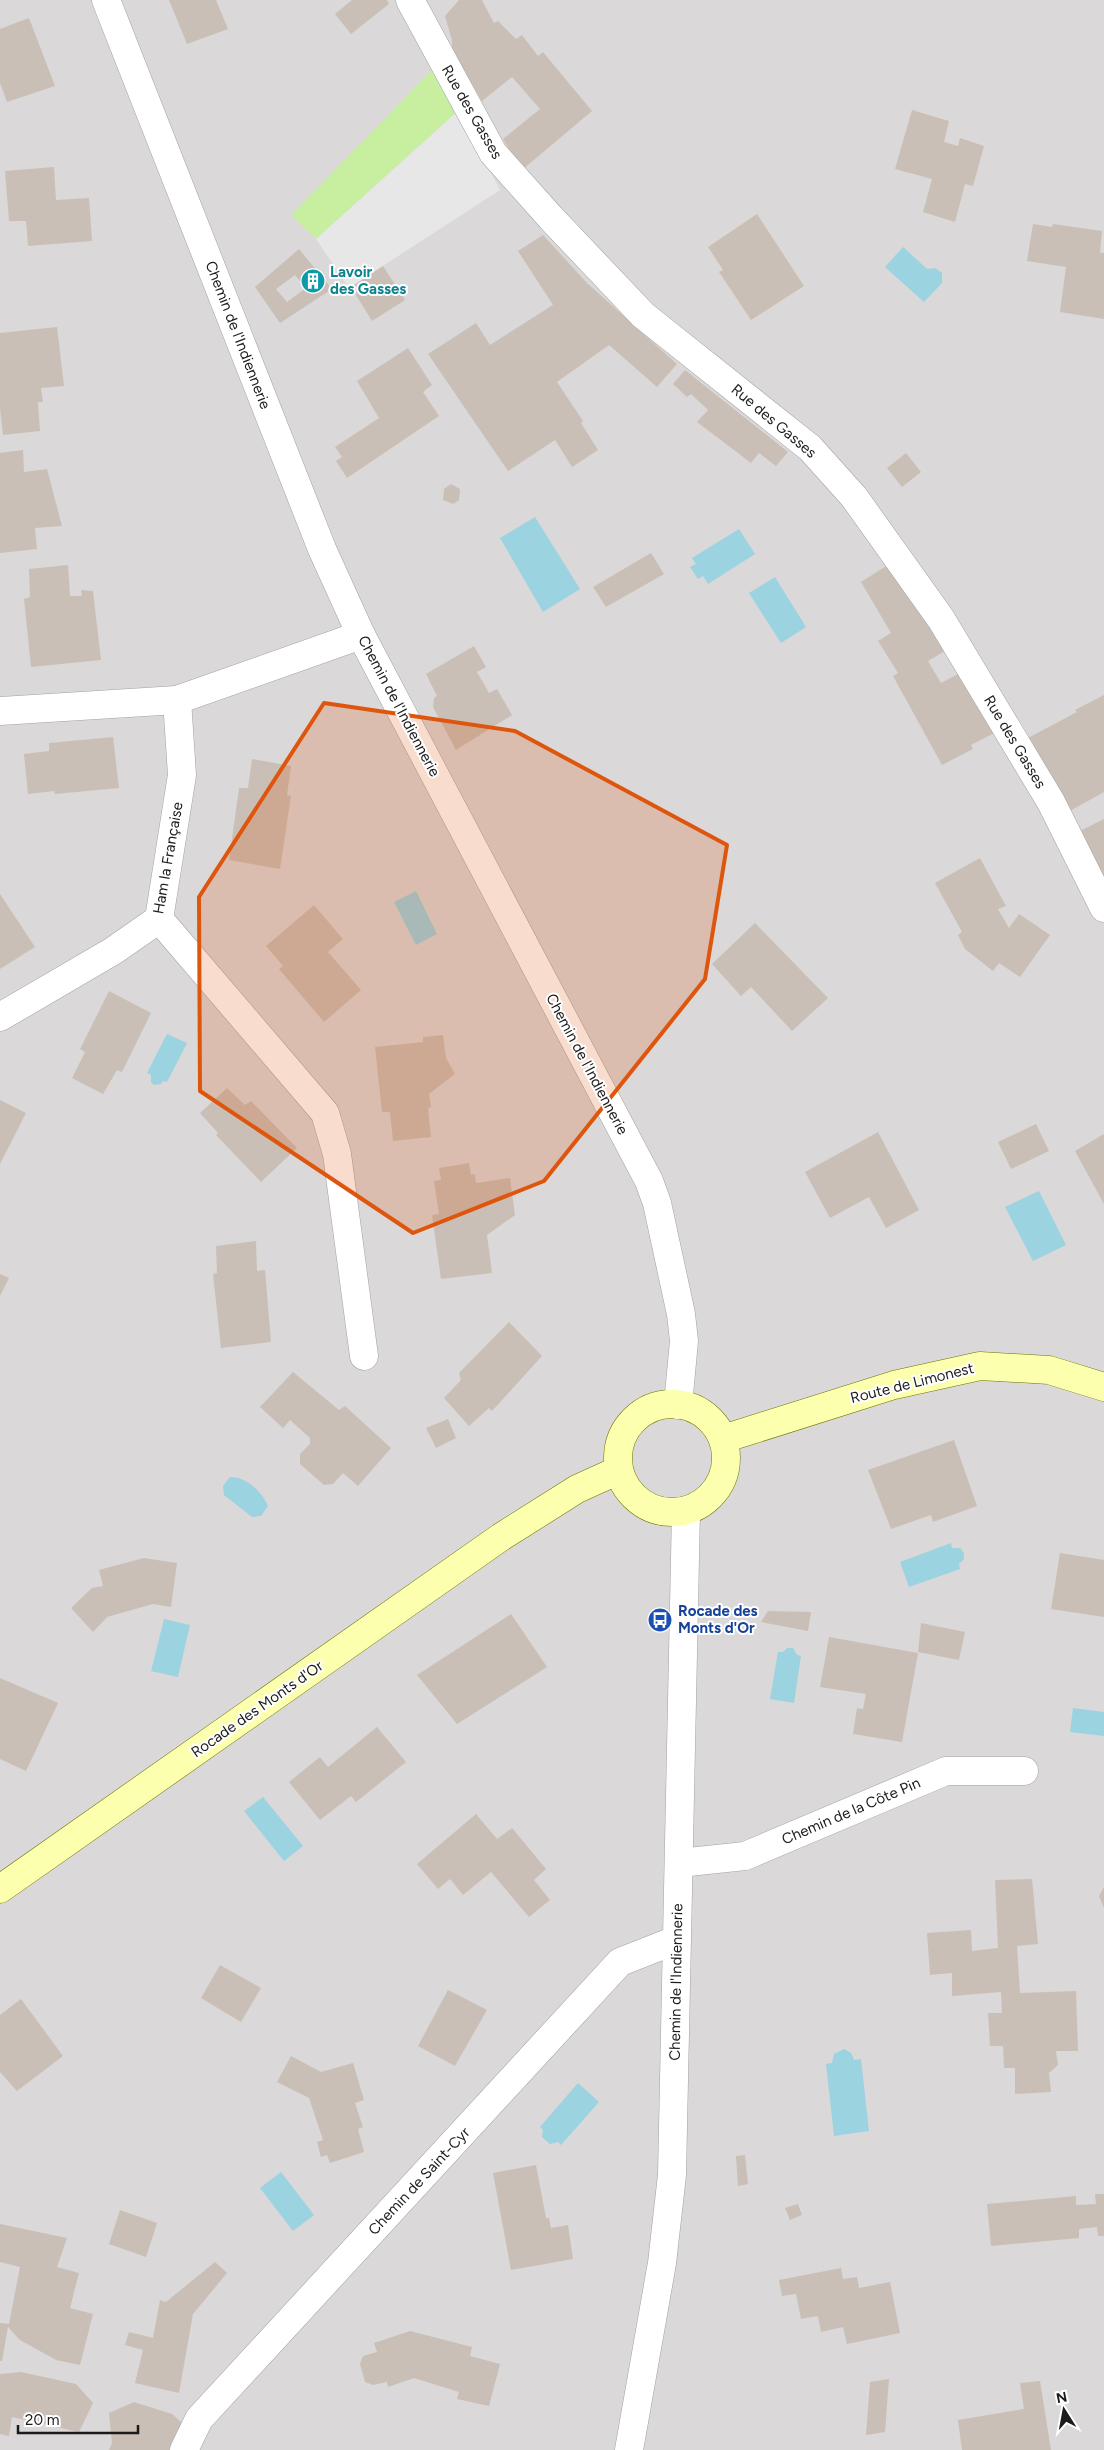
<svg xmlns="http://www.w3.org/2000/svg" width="1104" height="2450" viewBox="0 0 1104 2450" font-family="Figtree,sans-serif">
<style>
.residential{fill:#dad8d8}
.grass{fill:#c8ef9f}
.parking{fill:#e7e7e7}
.water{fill:#9bd3e1}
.building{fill:#cabfb6;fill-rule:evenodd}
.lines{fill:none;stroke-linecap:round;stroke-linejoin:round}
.street-casing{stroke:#a2a2a2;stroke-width:29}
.secondary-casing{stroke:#6a7500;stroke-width:29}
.street{stroke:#fff;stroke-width:28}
.secondary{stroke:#fcffad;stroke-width:28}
.marked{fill:#de560d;fill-opacity:0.2;stroke:#de560d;stroke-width:4;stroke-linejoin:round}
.labels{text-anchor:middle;stroke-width:4;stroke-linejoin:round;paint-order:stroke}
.street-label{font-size:15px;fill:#1b1b1b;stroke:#fff}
.culture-label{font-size:15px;font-weight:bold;fill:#0d838f;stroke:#fff;text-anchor:start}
.transit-label{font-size:15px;font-weight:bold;fill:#164399;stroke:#fff;text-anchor:start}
</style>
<rect width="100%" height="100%" fill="#eee9e0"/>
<!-- residential -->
<rect class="residential" x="0" y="0" width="1104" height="2450"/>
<!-- grass -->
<path class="grass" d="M435,67l24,43 -143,129 -25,-24z"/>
<!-- parking -->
<path class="parking" d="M459,110l41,80 -151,98 -33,-49z"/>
<!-- water -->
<g class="water">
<path d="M903,247l24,22 8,-1 7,5v10l-18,19 -39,-35z"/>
<path d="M535,517l45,72 -37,23 -43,-74z"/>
<path d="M739,529l16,25 -47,30 -5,-8 -5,3 -8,-12 6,-3 -4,-6z"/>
<path d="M775,577l31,50 -25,16 -32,-50z"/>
<path d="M416,891l21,43 -21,11 -22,-43z"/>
<path d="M167,1034l20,9 -20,39 -4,-1 -2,3 -7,1 -3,-3v-7l-4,-2z"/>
<path d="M1039,1191l27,54 -33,16 -28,-54z"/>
<path d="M230,1477c16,0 32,14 38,29l-7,10 -9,1 -28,-22 -1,-9z"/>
<path d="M951,1543l1,5h8l4,5v6l-5,5 1,5 -51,18 -9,-25z"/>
<path d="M164,1619l26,6 -12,52 -27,-6z"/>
<path d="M787,1648h6l4,7 4,1 -7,47 -24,-4 8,-47h5z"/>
<path d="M1073,1708l31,4v24l-34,-4z"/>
<path d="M263,1797l40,49 -19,15 -40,-50z"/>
<path d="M844,2049l7,4 3,7 7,-1 8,72 -35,5 -8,-72 6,-1 2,-9z"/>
<path d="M578,2083l21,19 -38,43 -3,-3 -8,2 -8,-7 1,-7 -3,-3z"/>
<path d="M281,2172l33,43 -21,16 -33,-43z"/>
</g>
<!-- building -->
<g class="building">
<path d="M169,0h47l12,29 -41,15z"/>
<path d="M352,0h35l2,4 -38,30 -16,-20z"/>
<path d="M459,0h23l12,23 4,-2 18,18 6,-4 16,21 5,-4 49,59 -70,59 -19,-31 37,-30 -28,-32 -30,24 -30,-51v-10l-7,-24z"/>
<path d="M29,18l26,68 -48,16 -7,-19v-54z"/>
<path d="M912,110l37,11 -5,21 14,4 2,-8 24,8 -11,40 -8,-2 -10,38 -32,-10 9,-33 -37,-10z"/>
<path d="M54,167l2,33 33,-2 3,43 -64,5 -2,-25h-17l-4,-50z"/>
<path d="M757,214l47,72 -53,34 -32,-48 4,-2 -15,-23z"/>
<path d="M1033,224l19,3 1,-3 49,7 -2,22h4v66l-44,-7 6,-45 -39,-6z"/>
<path d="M543,235l44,48 90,81 -20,23 -48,-42 -52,37 26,39 -2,2 17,27 -26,17 -17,-27 -47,31 -80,-117 48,-31 14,22 63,-40 -35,-54z"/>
<path d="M299,249l33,40 -52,34 -25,-36zM295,275l11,13 -19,14 -11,-13z"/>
<path d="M383,266l22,34 -33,21 -21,-34z"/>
<path d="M57,327l7,59 -23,2 2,14h-5l2,29 -37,4 -3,-27v-75z"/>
<path d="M408,348l24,37 -9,7 16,24 -92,62 -11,-17 6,-4 -7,-10 44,-29 -22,-37z"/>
<path d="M685,370l103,82 -12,14 -17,-13 -8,10 -54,-41 11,-12 -17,-16 -4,3 -14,-13z"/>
<path d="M23,450l1,22 23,-3 15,57 -27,2 2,21 -37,4v-100z"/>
<path d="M906,453l15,19 -19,15 -15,-19z"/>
<path d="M451,484l9,5 -1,11 -6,4 -10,-4 1,-11z"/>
<path d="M651,553l13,21 -58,33 -13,-20z"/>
<path d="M891,563l57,86 -20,12 13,22 21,-11 38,58 -29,15 2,4 -31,16 -49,-89 5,-3 -20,-32 13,-8 -30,-51z"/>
<path d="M68,565l2,31h12l-1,-6 12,1 8,69 -70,7 -7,-68 6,-2 -1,-28z"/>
<path d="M474,646l12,21 -9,5 12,21 8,-4 15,26 -56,35 -23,-43 1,-9 3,-2 -11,-22z"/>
<path d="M1104,695v97l-36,20 -44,-72 53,-28 -2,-2z"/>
<path d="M113,737l6,51 -64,6 -1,-3 -26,3 -4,-40 25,-3v-8z"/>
<path d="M252,759l39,7 -4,29 4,1 -11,73 -51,-9 10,-72h9z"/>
<path d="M1104,819v61l-26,-48z"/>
<path d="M980,858l26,48 -8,3 11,19 10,-14 31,21 -30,42 -21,-14 -6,8 -28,-22 -7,-14 4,-3 -27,-49z"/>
<path d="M0,894l35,53 -35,22z"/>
<path d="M314,905l29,34 -15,13 33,38 -37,32 -45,-53 4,-3 -17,-20z"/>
<path d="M755,923l73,75 -36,33 -41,-44 -10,9 -29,-32z"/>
<path d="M109,991l42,22 -29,59 -5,-2 -14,24 -31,-16 13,-26 -5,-3z"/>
<path d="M443,1035l3,23 9,16 -26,20 2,13 -3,1 3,29 -38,4 -3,-29h-8l-7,-65 48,-5v-5z"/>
<path d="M227,1088l18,17 6,-4 46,47 -36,34 -45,-47 2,-2 -18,-20z"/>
<path d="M0,1100l26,13 -26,51z"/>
<path d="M1036,1124l13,27 -38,18 -13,-27z"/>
<path d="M878,1132l41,78 -33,18 -17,-31 -39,21 -25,-46z"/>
<path d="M1104,1134v70l-29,-53z"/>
<path d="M469,1163l2,12 4,-1 1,9 34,-5 5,37 -28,20 5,38 -51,6 -9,-64 7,-1 -5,-33 7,-1 -2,-12z"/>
<path d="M256,1241l1,30 8,-1 6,72 -50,6 -8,-74 4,-1 -1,-27z"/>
<path d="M0,1274l9,4 -9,18z"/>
<path d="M509,1322l33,34 -50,55 -3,-3 -20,18 -25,-28 17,-18 -2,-7z"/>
<path d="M293,1372l46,38 6,-4 46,42 -33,38 -15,-13 -10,11 -9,1 -24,-21v-10l10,-10v-6l-20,-18 -7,8 -23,-21z"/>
<path d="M448,1419l8,19 -20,10 -10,-20z"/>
<path d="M954,1440l23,66 -44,16 -2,-7 -40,14 -23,-59z"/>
<path d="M1060,1553l44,7v57l-53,-8z"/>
<path d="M144,1558l33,5 -6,44 -18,-3 -46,13 -14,15 -22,-24 21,-20 11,-2 -4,-16z"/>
<path d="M768,1611l43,1 -3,19 -47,-9z"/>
<path d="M511,1614l36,53 -90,57 -40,-49z"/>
<path d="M921,1623l44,9 -6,28 -41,-8z"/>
<path d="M829,1637l89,16 -16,89 -49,-8 4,-26 6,1 3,-15 -46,-7z"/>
<path d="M0,1678l58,25 -32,68 -26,-12z"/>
<path d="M377,1727l29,35 -50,40 -5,-6 -31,24 -31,-38 31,-25 8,10z"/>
<path d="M476,1814l21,25 15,-11 34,41 -12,11 16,20 -21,17 -38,-45 -28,23 -13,-16 -12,10 -21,-25z"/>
<path d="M1032,1879l6,65 -21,2 3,47 56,-2 2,60h-22l2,14 -9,8 2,19 -36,2v-26h-11l-1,-22h-13l-2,-33h14l-1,-21 -49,4v-23l-22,2 -3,-42 44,-3 1,21 26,-3 -3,-68z"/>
<path d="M1104,1887v21l-5,-12z"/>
<path d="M220,1965l41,23 -20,34 -40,-24z"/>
<path d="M448,1990l39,20 -32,56 -37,-20z"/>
<path d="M21,1999l42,57 -46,35 -17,-19v-57z"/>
<path d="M291,2056l30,16 32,-9 11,37 -9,3 8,24 -5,2 6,23 -34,11 -3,-8 -6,2 -4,-15 6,-2 -14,-42 -32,-16z"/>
<path d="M745,2155l3,29 -10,2 -2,-30z"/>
<path d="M536,2165l10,53h3l2,10 17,-3 5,34 -62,11 -18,-97z"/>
<path d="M1095,2194h9v42h-6l-1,-9 -18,2v9l-88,8 -4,-42 89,-8v9l20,-1z"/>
<path d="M798,2204l4,11 -12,5 -5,-12z"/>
<path d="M120,2210l37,13 -11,34 -37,-13z"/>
<path d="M0,2224l67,14 -10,29 22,6 -9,35 23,6 -13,51 -24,-5 -36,-20 -12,-13 -6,34h-2v-38l9,1 11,-57 -20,-5z"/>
<path d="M215,2262l12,11 -34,41 -14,79 -44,-10 8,-33 -18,-5 4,-13 24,6 7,-38 6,2z"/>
<path d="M841,2268l2,11 14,-2 2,11 31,-6 10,51 -53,11 -4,-17 -22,5 -3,-16 -17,3 -5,-25 -14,2 -3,-16z"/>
<path d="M410,2331l62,16 -2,9 30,8 -11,42 -32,-7 2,-7 -45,-14 -26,9 -1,-5 -14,3 -8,-3 -5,-18 3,-8 14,-4 -3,-9z"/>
<path d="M21,2372l55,12 17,19 -14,29 -67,-15 -3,19 -9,-2v-60z"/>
<path d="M889,2379l-4,53 -19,3 4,-53z"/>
<path d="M1040,2381l11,69h-89l-4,-30 66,-11 -4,-26z"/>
<path d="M134,2402l38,12 10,9 -13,27h-60l3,-7 -3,-30z"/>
</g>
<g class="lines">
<defs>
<g id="street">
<path d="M106,0l216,549 39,86 288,546 8,22 24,111 3,27 -6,64"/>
<path d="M410,0l83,153 58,65 92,97 167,133 44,49 87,122 110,183 53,106"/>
<path d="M0,711l177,-11 184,-65"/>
<path d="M159,919l166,194 12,41 27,202"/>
<path d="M0,1017l113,-66 46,-32 23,-144 -5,-75"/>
<path d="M679,1863l66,-7 201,-85h78"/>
<path d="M184,2450l15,-31 421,-457 56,-22"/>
<path d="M629,2450l33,-187 10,-88 14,-664"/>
</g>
<g id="secondary">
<circle cx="672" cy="1458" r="54"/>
<path d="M723,1439l171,-54 86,-19 69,4 55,17"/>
<path d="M0,1889l501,-352 76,-48 42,-19"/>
</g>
</defs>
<!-- street casing -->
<use href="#street" class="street-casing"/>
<!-- secondary casing -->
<use href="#secondary" class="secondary-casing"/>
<!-- street -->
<use href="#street" class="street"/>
<!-- secondary -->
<use href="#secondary" class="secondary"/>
</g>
<!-- marked area -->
<path class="marked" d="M324,703l191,28 212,114 -22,134 -161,202 -131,52 -213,-142 -1,-194z"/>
<!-- icons -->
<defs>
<symbol id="building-disc" viewBox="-11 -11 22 22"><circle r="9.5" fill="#0f9aa8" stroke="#fff"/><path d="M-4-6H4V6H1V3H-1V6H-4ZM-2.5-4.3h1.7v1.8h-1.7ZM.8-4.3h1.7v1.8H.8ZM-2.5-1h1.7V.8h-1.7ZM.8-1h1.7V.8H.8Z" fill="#fff"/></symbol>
<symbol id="bus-disc" viewBox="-11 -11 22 22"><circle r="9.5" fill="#1a4fb4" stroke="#fff"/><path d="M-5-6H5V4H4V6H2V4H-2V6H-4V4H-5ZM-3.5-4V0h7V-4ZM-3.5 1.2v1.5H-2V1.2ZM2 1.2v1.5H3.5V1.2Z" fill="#fff"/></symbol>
</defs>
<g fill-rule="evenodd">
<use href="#building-disc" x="299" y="267" width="28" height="28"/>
<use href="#bus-disc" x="646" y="1606" width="28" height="28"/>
</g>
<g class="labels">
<!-- street labels -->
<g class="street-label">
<text transform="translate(472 112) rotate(60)" y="5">Rue des Gasses</text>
<text transform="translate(238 335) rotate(69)" y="5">Chemin de l'Indiennerie</text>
<text transform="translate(774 421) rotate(40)" y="5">Rue des Gasses</text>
<text transform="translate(399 706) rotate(62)" y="5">Chemin de l'Indiennerie</text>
<text transform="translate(1015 742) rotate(59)" y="5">Rue des Gasses</text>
<text transform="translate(168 858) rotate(-80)" y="5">Ham la Française</text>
<text transform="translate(587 1064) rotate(62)" y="5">Chemin de l'Indiennerie</text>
<text transform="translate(912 1383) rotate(-14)" y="5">Route de Limonest</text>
<text transform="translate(257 1709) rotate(-35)" y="5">Rocade des Monts d'Or</text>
<text transform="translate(851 1811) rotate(-23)" y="5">Chemin de la Côte Pin</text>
<text transform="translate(676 1982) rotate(-89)" y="5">Chemin de l'Indiennerie</text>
<text transform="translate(419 2181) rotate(-47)" y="5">Chemin de Saint-Cyr</text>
</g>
<!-- culture labels -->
<g class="culture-label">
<text x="330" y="277">Lavoir<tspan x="330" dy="17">des Gasses</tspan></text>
</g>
<!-- transit labels -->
<g class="transit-label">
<text x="678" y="1616">Rocade des<tspan x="678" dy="17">Monts d'Or</tspan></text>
</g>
</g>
<!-- north arrow -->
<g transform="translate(1064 2410) rotate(349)" stroke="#ffffff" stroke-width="4" paint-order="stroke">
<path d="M0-4L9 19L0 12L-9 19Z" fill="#1b1b1b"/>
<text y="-8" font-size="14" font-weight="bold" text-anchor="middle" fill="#1b1b1b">N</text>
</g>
<!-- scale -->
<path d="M18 2425v8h120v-8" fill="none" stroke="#1b1b1b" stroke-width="2.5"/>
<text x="25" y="2425" font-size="15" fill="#1b1b1b" stroke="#ffffff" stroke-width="4" paint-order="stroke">20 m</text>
</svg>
